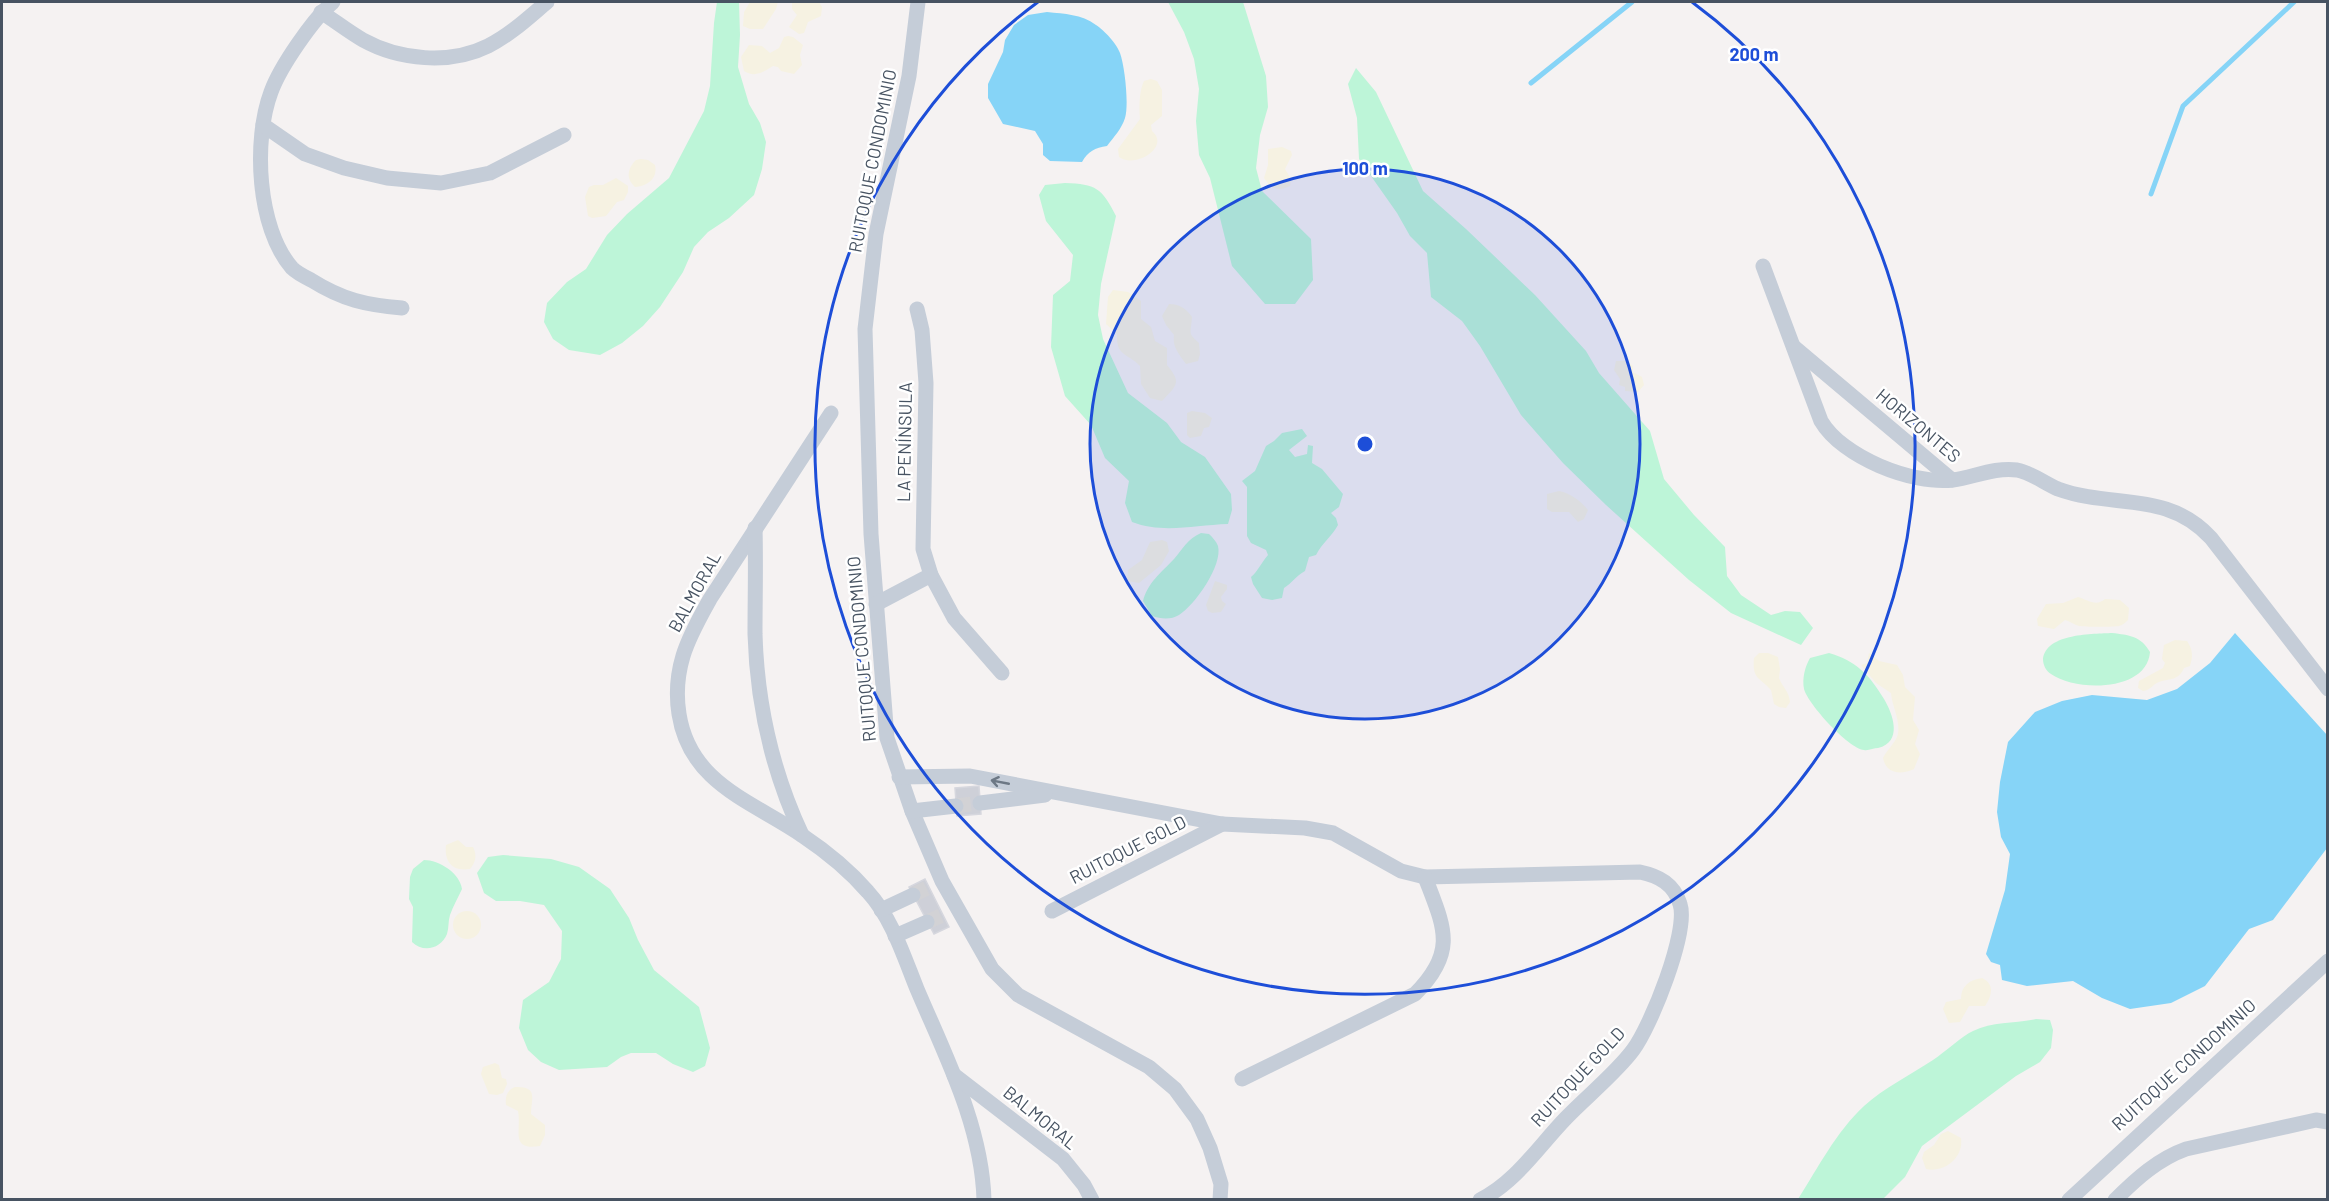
<svg xmlns="http://www.w3.org/2000/svg" width="2329" height="1201" viewBox="0 0 2329 1201" font-family="Barlow,sans-serif">
<style>
.green{fill:#bdf5d8}
.sand{fill:#f6f2e2}
.water{fill:#86d4f7}
.lines{fill:none;stroke-linecap:round;stroke-linejoin:round}
.stream{stroke:#86d4f7;stroke-width:5}
.building{fill:#ced0d8;stroke:#d6d7de;stroke-width:1.5}
.street-tunnel{stroke:#d2d2d5;stroke-width:15;stroke-dasharray:15 8;stroke-linecap:butt}
.street{stroke:#c5cdd8;stroke-width:15}
.oneway{stroke:#6d7885}
.ring{fill:none;stroke:#1d4ed8;stroke-width:3}
.labels{text-anchor:middle;stroke-width:5;stroke-linejoin:round;paint-order:stroke}
.street-label{font-size:18px;fill:#475362;stroke:#fff}
.centre{fill:#1d4ed8;stroke:#fff;stroke-width:3}
.ring-label{font-size:18px;text-anchor:middle;font-weight:bold;fill:#1d4ed8;stroke:#fff;stroke-width:5;stroke-linejoin:round;paint-order:stroke}
</style>
<rect width="100%" height="100%" fill="#f5f2f2"/>
<!-- green -->
<g class="green">
<path d="M717,2h22l1,33 -2,32 11,37 11,19 6,19 -4,27 -8,26 -25,23 -21,14 -14,15 -11,25 -23,35 -17,19 -21,17 -22,12 -31,-5 -16,-11 -9,-17 3,-19 20,-21 19,-13 21,-34 20,-21 42,-36 35,-67 6,-25 4,-63z"/>
<path d="M1168,2h75l23,74 2,31 -8,28 -4,33 6,23 49,48 2,41 -18,24h-30l-33,-38 -22,-88 -11,-23 -3,-34 3,-32 -5,-30 -10,-27z"/>
<path d="M1356,68l20,24 47,99 43,38 69,66 51,56 13,22 51,58 14,48 30,36 31,32 2,29 14,19 30,20 14,-4 15,1 13,16 -12,17 -70,-32 -42,-33 -83,-75 -43,-42 -42,-48 -41,-69 -18,-25 -31,-24 -4,-44 -17,-17 -13,-23 -38,-54 -2,-41 -9,-34z"/>
<path d="M1065,183c31,1 37,5 51,33l-15,68 -3,31 5,24 25,54 39,30 14,19 24,15 26,37 1,16 -4,14c-33,1 -65,10 -96,-2l-7,-19 4,-22 -24,-23 -14,-33 -26,-29 -14,-49 2,-52 17,-14 3,-26 -27,-34 -7,-26 6,-10z"/>
<path d="M1302,429l5,7 -18,14 6,7 12,-3 1,-9 5,1 -1,17 10,6 21,25 -4,13 -8,6 5,5 2,7c-6,11 -16,18 -22,30l-7,2 -4,14c-9,5 -13,12 -21,17l-2,10 -10,2 -10,-2 -9,-14 -2,-7c7,-6 10,-14 17,-22l-2,-5 -15,-7 -4,-7v-49l-5,-6 13,-10 11,-25 8,-5 8,-8z"/>
<path d="M1201,533l8,1c4,4 7,7 9,12 5,19 -23,59 -39,69 -8,5 -18,4 -27,1l-9,-15c5,-19 18,-28 31,-42 9,-10 13,-20 27,-26z"/>
<path d="M2112,633c17,2 29,3 38,19 -3,40 -74,40 -99,22 -5,-3 -8,-9 -8,-15 3,-26 51,-25 69,-26z"/>
<path d="M1829,653c27,8 40,21 55,46 9,15 19,43 -6,49 -4,0 -10,3 -14,2 -16,-2 -56,-46 -60,-61 -2,-11 1,-22 6,-31z"/>
<path d="M503,855l48,4 28,8 31,22 19,29 9,22 16,30 45,37 11,41 -5,18 -12,6 -20,-8 -17,-11h-25l-10,4 -14,10 -48,3 -18,-8 -13,-12 -9,-22 4,-28 26,-18 12,-23 1,-28 -18,-26 -24,-4h-24l-12,-8 -7,-20 11,-16z"/>
<path d="M424,860c15,0 36,13 38,29 -4,9 -9,17 -12,26 -2,6 -1,13 -3,19 -6,15 -24,19 -35,8l1,-35 -4,-8 1,-22 3,-8z"/>
<path d="M2036,1019l14,1 3,10 -2,18 -11,14 -24,14 -94,70 -17,31 -22,22h-85c20,-31 38,-67 66,-93 20,-18 46,-31 69,-46 12,-8 29,-24 40,-29 20,-10 41,-7 63,-12z"/>
</g>
<!-- sand -->
<g class="sand">
<path d="M750,2h28l-2,7 -13,20h-13l-7,-3 1,-14z"/>
<path d="M792,2h27l3,5 -1,9 -13,6 -4,11 -5,1 -10,-7 8,-12 -5,-6z"/>
<path d="M788,36l5,1 10,8 -3,10 2,10 -8,9 -13,-3 -3,-4 -5,-1c-10,6 -17,12 -29,5l-3,-14 8,-12 13,1 8,7 9,-5 5,-11z"/>
<path d="M1151,79l6,2 5,9v26l-11,9 1,6c19,16 -17,38 -33,26l-1,-8 22,-30c-1,-11 -1,-28 4,-38z"/>
<path d="M1282,147l9,4 1,4 -7,14 6,10 -1,7c-12,6 -19,3 -26,-8l4,-13v-16z"/>
<path d="M641,159l7,1 7,5c3,13 -7,21 -20,22 -10,-9 -7,-19 1,-27z"/>
<path d="M616,178l12,8v6l-4,8 -7,2 -11,14 -14,2 -4,-2 -3,-19 4,-10 5,-2h9z"/>
<path d="M1113,290l15,2 13,9v18l10,8 4,14 12,7v17c15,18 10,20 -5,36l-12,-3 -9,-14 -1,-18c-12,-13 -24,-9 -23,-32l-11,-10 2,-27z"/>
<path d="M1169,304c10,0 17,4 23,13 -1,17 -5,15 7,26l1,11 -2,7 -12,3c-7,-10 -14,-17 -12,-29l-8,-10 -4,-9z"/>
<path d="M1616,361h10l7,5v6l9,5 2,8 -6,7 -13,-1v-4l-6,-2 1,-6 -6,-9z"/>
<path d="M1192,411l13,2 7,5 -3,9 -5,1 -3,8 -11,2 -3,-3v-22z"/>
<path d="M1559,491c11,2 22,10 29,19l-4,9 -6,3 -9,-10h-17l-5,-3v-15z"/>
<path d="M1162,540l5,2 2,9 -8,14 -22,18 -12,-2 1,-11 14,-10 8,-18z"/>
<path d="M1215,581l12,4v4l-6,8 1,4 4,3 -5,8 -9,1 -4,-2 -2,-6z"/>
<path d="M2078,597c10,3 18,10 27,2l15,1 9,8 -1,12c-3,3 -5,5 -9,6 -3,1 -36,1 -40,0 -5,-1 -9,-5 -14,-6l-11,9 -16,-3 -1,-7 9,-15 17,-1z"/>
<path d="M2175,640l12,1c6,9 6,15 3,25l-6,2c-6,13 -13,10 -25,14 -6,2 -8,8 -16,9l-5,-3 1,-7 24,-13 2,-5 -3,-4 2,-14z"/>
<path d="M1759,653h9l10,4 2,12 -1,9c4,10 10,13 11,24l-4,6 -7,-1 -5,-3 -3,-14c-12,-13 -19,-11 -17,-32z"/>
<path d="M1869,653l10,8 18,4 6,10 2,12 10,10 -2,23 6,10 -4,14 5,10 -6,15c-13,6 -28,5 -31,-11 4,-8 11,-14 14,-21 5,-14 -5,-30 -6,-44l-15,-10 -15,-18 6,-2z"/>
<path d="M458,840l8,7h7c4,8 3,15 -3,22 -18,3 -26,-8 -24,-24z"/>
<circle cx="467" cy="925" r="14"/>
<path d="M1982,978c13,6 10,18 3,28h-16l-9,16 -11,1 -6,-14 3,-7 15,-3c0,-13 8,-19 21,-21z"/>
<path d="M495,1063l4,2 3,13 4,1 1,5 -4,9 -6,2 -8,-1 -8,-20 2,-7z"/>
<path d="M515,1087c24,-1 16,12 16,27l14,11v10l-5,11c-31,5 -18,-17 -22,-35l-12,-6c-1,-8 1,-15 9,-18z"/>
<path d="M1948,1131l13,7c3,20 -17,35 -35,31l-4,-11 2,-6 10,-7 7,-11z"/>
</g>
<!-- water -->
<g class="water">
<path d="M1047,12c18,2 34,2 49,13 8,5 21,19 24,28 5,14 9,52 5,65 -3,10 -11,19 -18,28 -12,2 -19,5 -25,16l-32,-1 -7,-6v-11l-8,-13 -32,-7 -15,-26v-14l15,-32 2,-12 9,-15 14,-10z"/>
<path d="M2235,633l92,102v113l-54,72 -24,9 -44,57 -34,17 -41,6 -28,-11 -29,-17 -46,5 -25,-6 -2,-15 -9,-3 -5,-8 19,-64 5,-36 -9,-17 -4,-25 3,-30 8,-40 27,-30 27,-11 30,-6 55,5 30,-11 33,-26z"/>
</g>
<g class="lines">
<!-- stream -->
<g class="stream">
<path d="M1531,83l101,-81"/>
<path d="M2151,194l32,-88 111,-104"/>
</g>
</g>
<!-- building -->
<g class="building">
<path d="M979,786l2,28 -24,2 -2,-28z"/>
<path d="M925,879l24,48 -15,7 -25,-47z"/>
</g>
<g class="lines">
<!-- street-tunnel -->
<g class="street-tunnel">
<path d="M956,806l24,-3"/>
<path d="M913,895l16,-8"/>
<path d="M927,922l16,-7"/>
</g>
<!-- street -->
<g class="street">
<path d="M333,2c-20,17 -53,65 -62,90 -18,48 -14,136 21,176 5,5 13,9 19,12 32,20 55,25 91,28"/>
<path d="M918,2l-9,74 -33,158 -11,95 6,205 16,204 25,73 30,70 50,88 26,26 131,72 26,22 22,30 13,29 11,36 -1,16"/>
<path d="M321,12c14,9 28,20 42,28 36,20 87,25 125,6 22,-11 40,-28 59,-44"/>
<path d="M263,125l42,29 39,14 43,10 54,5 49,-10 74,-38"/>
<path d="M1763,266l58,155c21,36 91,64 132,59 21,-3 42,-13 64,-10 15,3 27,13 41,19 55,20 109,1 153,49l117,151"/>
<path d="M917,309l5,21 4,53 -3,166 8,26 23,43 48,55"/>
<path d="M1794,347l158,133"/>
<path d="M831,413l-121,186c-10,18 -21,37 -27,57 -6,20 -7,39 -4,58 11,70 73,87 124,122 24,16 46,34 65,56 24,26 36,65 49,97 28,66 65,137 67,211"/>
<path d="M755,528c1,36 0,71 0,106 2,70 18,139 47,201"/>
<path d="M876,604l55,-29"/>
<path d="M899,777l71,-1 252,48 83,4 28,5 68,38 24,6 215,-5c19,4 34,12 40,32 9,27 -29,122 -47,146 -17,23 -47,47 -67,68 -28,29 -50,64 -86,82"/>
<path d="M980,803l65,-8"/>
<path d="M912,811l44,-5"/>
<path d="M881,910l32,-15"/>
<path d="M1052,911l170,-87"/>
<path d="M895,936l32,-14"/>
<path d="M954,1075l109,84 21,26 8,15"/>
<path d="M1242,1079l173,-85c43,-43 29,-67 10,-117"/>
<path d="M2069,1200l259,-239"/>
<path d="M2115,1200c21,-21 43,-41 71,-51l130,-29 12,2"/>
</g>
</g>
<!-- one-way arrows -->
<defs><path id="oneway-shaft" d="M-6 0H5M1.5-3L5.5 0L1.5 3" fill="none" stroke-width="1.6" stroke-linecap="round" stroke-linejoin="round" transform="scale(1.5)"/></defs>
<use class="oneway" href="#oneway-shaft" transform="translate(1000 782) rotate(-169)"/>
<!-- distance rings -->
<circle cx="1365" cy="444" r="275" fill="#1d4ed8" fill-opacity=".12"/>
<g class="ring">
<circle cx="1365" cy="444" r="275"/>
<path d="M1692 2A550 550 0 1 1 1038 2"/>
</g>
<g class="labels">
<!-- street labels -->
<g class="street-label">
<text transform="translate(873 161) rotate(-79)" y="6">RUITOQUE CONDOMINIO</text>
<text transform="translate(1918 426) rotate(40)" y="6">HORIZONTES</text>
<text transform="translate(905 442) rotate(-89)" y="6">LA PENÍNSULA</text>
<text transform="translate(695 592) rotate(-61)" y="6">BALMORAL</text>
<text transform="translate(862 649) rotate(-95)" y="6">RUITOQUE CONDOMINIO</text>
<text transform="translate(1128 850) rotate(-27)" y="6">RUITOQUE GOLD</text>
<text transform="translate(2184 1065) rotate(-42)" y="6">RUITOQUE CONDOMINIO</text>
<text transform="translate(1578 1077) rotate(-47)" y="6">RUITOQUE GOLD</text>
<text transform="translate(1040 1118) rotate(39)" y="6">BALMORAL</text>
</g>
</g>
<circle cx="1365" cy="444" r="9" class="centre"/>
<g class="ring-label">
<text x="1754" y="61">200 m</text>
<text x="1365" y="175">100 m</text>
</g>
<!-- border -->
<rect width="2329" height="1201" fill="none" stroke="#475362" stroke-width="6"/>
</svg>
